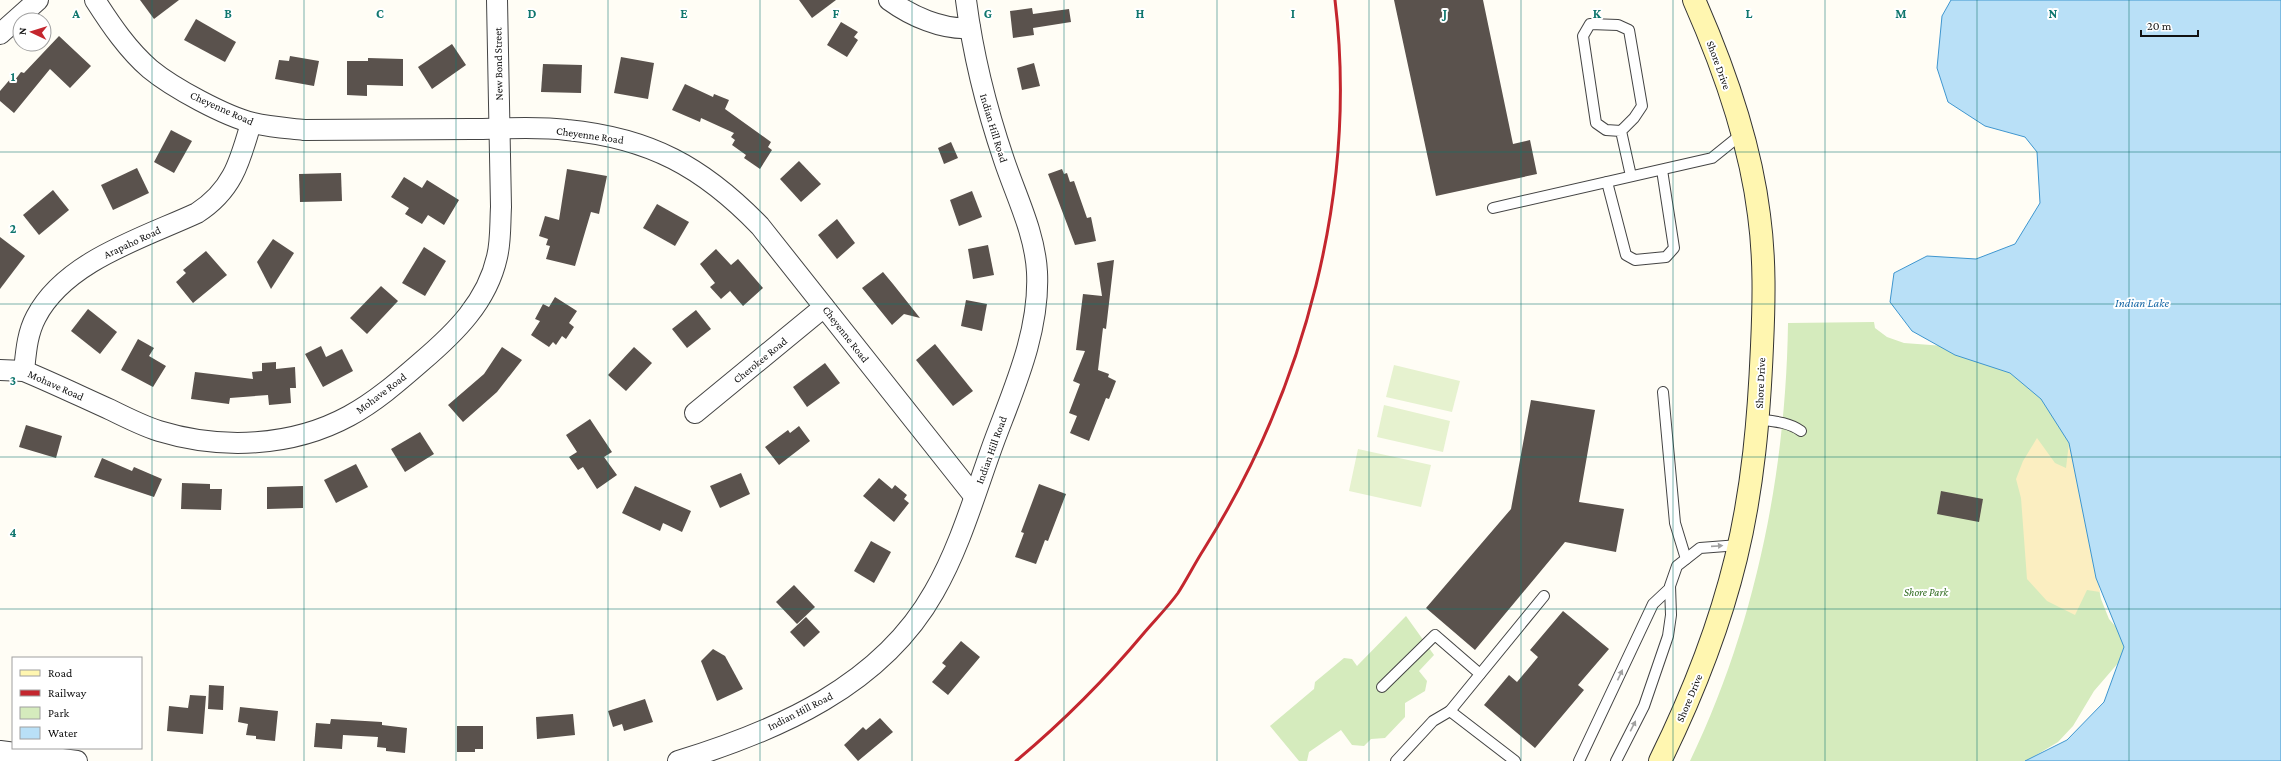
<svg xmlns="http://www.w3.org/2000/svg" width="2281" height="761" font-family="'Crimson Pro',serif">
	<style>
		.green { fill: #d5ebbd }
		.sand { fill: #fbeec1 }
		.pitch { fill: #e6f2cf }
		.water { fill: #b9e0f7; stroke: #3f96cf }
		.building { fill: #5a524d }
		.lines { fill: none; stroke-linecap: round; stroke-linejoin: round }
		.service-casing { stroke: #444; stroke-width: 12 }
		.minor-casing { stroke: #444; stroke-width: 22 }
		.secondary-casing { stroke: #333; stroke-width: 24 }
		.service { stroke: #fff; stroke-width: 10 }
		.minor { stroke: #fff; stroke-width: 20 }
		.secondary { stroke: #fff6b0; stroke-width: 22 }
		.rail { stroke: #c4262e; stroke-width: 3 }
		.oneway { fill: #a0a0a0 }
		.grid { fill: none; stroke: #0f766e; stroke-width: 1; stroke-opacity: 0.55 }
		.labels { text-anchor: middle; stroke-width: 4; stroke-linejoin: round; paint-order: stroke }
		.street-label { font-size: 11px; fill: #111; stroke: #fff }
		.park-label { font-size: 11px; font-style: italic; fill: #2f6b1f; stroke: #fff }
		.water-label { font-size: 12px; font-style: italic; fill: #1768a6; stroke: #fff }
		.grid-label { font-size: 13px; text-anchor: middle; font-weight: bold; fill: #0f766e; stroke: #fff; stroke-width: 4; stroke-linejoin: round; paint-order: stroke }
	</style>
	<rect width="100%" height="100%" fill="#fffdf5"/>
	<!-- green -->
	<g class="green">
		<path d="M1874,322L1875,328L1887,337L1904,343L1944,346L1967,350L2030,382L2070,440L2101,599L2109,619L2129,642L2119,662L2094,691L2073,726L2058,742L2026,761H1690C1755,626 1786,473 1788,323Z"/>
		<path d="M1406,616L1434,655L1419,671L1427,681L1425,691L1405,703V717L1385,738L1371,739L1364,746L1352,745L1341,730L1309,752L1307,761H1299L1270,726L1314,689L1315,682L1344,658L1352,659L1357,666Z"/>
	</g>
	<!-- sand -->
	<path class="sand" d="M2037,438L2055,463L2066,468L2069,443L2100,592L2087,590L2075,615L2047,601L2027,579L2021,498L2016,479L2023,461Z"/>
	<!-- pitch -->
	<g class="pitch">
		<path d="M1394,365L1460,381L1452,412L1386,397Z"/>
		<path d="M1384,405L1450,421L1443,452L1377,437Z"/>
		<path d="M1358,449L1431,465L1421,507L1349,491Z"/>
	</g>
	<!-- water -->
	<path class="water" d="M1951,0H2281V761H2025L2067,740L2104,702L2124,647L2096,578L2069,443L2041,399L2010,373L1955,355L1912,331L1890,302L1894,273L1927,256L1976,259L2015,244L2040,203L2037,152L2025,137L1985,126L1948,102L1937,68L1942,16Z"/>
	<!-- building -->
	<g class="building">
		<path d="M140,0H179L154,19Z"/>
		<path d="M799,0H836L812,18Z"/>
		<path d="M1394,0H1483L1513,144L1530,140L1537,174L1436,196Z"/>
		<path d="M1032,8L1033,14L1069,9L1071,22L1033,28L1034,35L1013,38L1010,11Z"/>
		<path d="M196,19L236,42L225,62L184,40Z"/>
		<path d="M841,22L858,32L854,37L858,40L847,57L827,45Z"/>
		<path d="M59,36L91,66L70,88L50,69L14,113L0,101V91L12,77L15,80L21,72L24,73Z"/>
		<path d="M452,44L466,65L432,89L418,67Z"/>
		<path d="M290,56L319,61L314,86L275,79L279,60L289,61Z"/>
		<path d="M621,57L654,63L648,99L614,93Z"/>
		<path d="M368,58L403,59V86L367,85V96L347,95V61H368Z"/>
		<path d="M1034,63L1040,86L1022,90L1017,68Z"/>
		<path d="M543,64L582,65L581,93L541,92Z"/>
		<path d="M685,84L713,97L714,94L729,100L725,109L771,142L768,147L772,150L760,169L744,158L746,155L732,145L735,140L731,137L734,133L701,118L700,122L672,110Z"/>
		<path d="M171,130L192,141L174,173L154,162Z"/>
		<path d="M951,142L958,158L944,164L938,148Z"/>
		<path d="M799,161L821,184L801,202L780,179Z"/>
		<path d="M137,168L149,193L113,210L101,185Z"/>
		<path d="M567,169L607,176L599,214L591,212L575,266L546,259L550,246L546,245L548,239L539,236L545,216L559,220Z"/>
		<path d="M1062,169L1064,174L1067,173L1070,182L1074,181L1087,218L1091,217L1096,241L1075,245L1048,174Z"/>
		<path d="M341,173L342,201L300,202L299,174Z"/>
		<path d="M404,177L422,188L427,180L459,200L444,225L428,215L422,224L405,214L409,208L391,197Z"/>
		<path d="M53,190L69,210L39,235L23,215Z"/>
		<path d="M972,191L982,217L959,226L950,200Z"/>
		<path d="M657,204L689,222L675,246L643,228Z"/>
		<path d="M837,219L855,243L837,259L818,235Z"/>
		<path d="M0,237L25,256L0,289Z"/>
		<path d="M273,239L294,253L271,289L257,262Z"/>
		<path d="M988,245L994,275L973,279L968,249Z"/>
		<path d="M424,247L446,261L425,296L402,283Z"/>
		<path d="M716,249L731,265L738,259L763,288L743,306L730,291L721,299L710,287L715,283L700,264Z"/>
		<path d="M206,251L227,275L193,303L176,282L186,273L183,270Z"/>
		<path d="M1114,260L1106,329L1103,328L1098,370L1109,374L1108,377L1116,381L1109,399L1106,398L1089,441L1070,433L1077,416L1069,413L1080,384L1073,381L1085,351L1076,350L1083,294L1102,296L1097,263Z"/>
		<path d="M883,272L893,284L920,318L904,314L892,325L862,288Z"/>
		<path d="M381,286L398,301L367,334L350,318Z"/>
		<path d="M555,297L577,311L569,323L574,327L566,339L562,336L556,345L553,342L549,347L531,335L540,321L535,319L543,304L549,307Z"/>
		<path d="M966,300L987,304L982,331L961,326Z"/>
		<path d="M88,309L117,332L100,354L71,331Z"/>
		<path d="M696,310L711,329L687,348L672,329Z"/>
		<path d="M138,339L154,348L149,356L166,366L153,387L121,370Z"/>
		<path d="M935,344L973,391L953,406L916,360Z"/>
		<path d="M321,346L326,357L342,349L353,371L323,387L305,354Z"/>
		<path d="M502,347L522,360L497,392L463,422L448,405L484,374Z"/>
		<path d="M634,347L652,363L626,391L608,375Z"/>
		<path d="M276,362V369L295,367L296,388H290L291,403L269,405L268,395L230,398L229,404L191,399L195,372L253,379L252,372L262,371V363Z"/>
		<path d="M825,363L840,383L807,407L793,387Z"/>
		<path d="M1531,400L1595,410L1579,502L1624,509L1616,552L1565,542L1475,650L1426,608L1511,509Z"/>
		<path d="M590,419L612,452L604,457L617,475L597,489L583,467L578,470L569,457L577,452L566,435Z"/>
		<path d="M26,425L62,436L56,458L19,447Z"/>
		<path d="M799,426L810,441L779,465L765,447L788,430L790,433Z"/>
		<path d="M420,432L434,454L405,472L391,449Z"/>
		<path d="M102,458L132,471L134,467L162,479L154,497L94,477Z"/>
		<path d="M356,464L368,487L336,503L324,480Z"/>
		<path d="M741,473L750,494L720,508L710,486Z"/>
		<path d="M879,478L892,489L895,485L907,495L904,499L909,503L894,522L863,496Z"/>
		<path d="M182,483L210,484V489H222L221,510L181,509Z"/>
		<path d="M1039,484L1066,494L1048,541L1045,540L1036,564L1015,557L1024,533L1021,532Z"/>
		<path d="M303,486V508L267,509V487Z"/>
		<path d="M635,486L691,511L682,532L663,523L660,531L622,513Z"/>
		<path d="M1941,491L1983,499L1979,522L1937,514Z"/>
		<path d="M871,541L891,552L874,583L854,571Z"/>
		<path d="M794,585L815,607L797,624L776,602Z"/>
		<path d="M1563,611L1609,649L1578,685L1584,690L1535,748L1484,705L1509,675L1517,682L1538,657L1530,650Z"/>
		<path d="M806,617L820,632L804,647L790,632Z"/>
		<path d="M961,641L980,657L948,695L932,682L946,666L942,663Z"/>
		<path d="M713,649L725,656L743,689L717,701L701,661Z"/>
		<path d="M209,685L224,686L223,710L208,709Z"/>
		<path d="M190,695L206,696L203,734L167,731L169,706L188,708Z"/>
		<path d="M645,699L653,722L624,731L622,724L613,727L608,711Z"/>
		<path d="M240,707L278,711L275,741L256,739V736L246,735L248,724L238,722Z"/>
		<path d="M573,714L575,735L537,739L536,717Z"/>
		<path d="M880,718L893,732L858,761L844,745L863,727L866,730Z"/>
		<path d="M331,719L382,722V725L407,728L405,753L386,751V748L377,747L378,737L343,735L342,749L314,747L316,723L330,724Z"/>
		<path d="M457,726H483V749H475V752H457Z"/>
	</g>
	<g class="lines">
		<!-- service casing -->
		<g class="service-casing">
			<g id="service">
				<path d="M1621,131L1634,118L1642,106L1629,30L1618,25L1590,24L1583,36L1596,123L1606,130L1621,131L1631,176"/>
				<path d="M1607,182L1626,255L1635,260L1666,257L1674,248L1662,170"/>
				<path d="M1493,208L1712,158L1743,133"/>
				<path d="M1663,392L1675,523L1686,559"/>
				<path d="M1757,419C1772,421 1789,422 1801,431"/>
				<path d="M1382,687L1435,635L1480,674"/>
				<path d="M1396,761L1433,721L1450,711"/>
				<path d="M1515,761L1450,711L1544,596"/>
				<path d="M1579,761L1653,604L1670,588"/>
				<path d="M1616,761L1644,706L1668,636L1671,615L1670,586L1677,566L1700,548L1739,545"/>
			</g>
		</g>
		<!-- minor casing -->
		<g class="minor-casing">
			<g id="minor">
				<path d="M95,0C111,25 128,50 150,69C173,88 225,116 253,123C270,127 287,128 304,130C360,130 415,129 471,129C502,129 536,126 567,130C650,138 703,167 760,226L974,496"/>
				<path d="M889,0C911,16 942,30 970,28"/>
				<path d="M0,34L38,0"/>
				<path d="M0,370L24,371C53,383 82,397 111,410C127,418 143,426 159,431C221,450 292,447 349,416C375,402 398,382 421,362C455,333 487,302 497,257C501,241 500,224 501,207L497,0"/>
				<path d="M24,371C26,352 27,334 36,317C65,261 143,238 197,213C233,190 240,161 251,123"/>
				<path d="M695,413L824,307"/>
				<path d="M0,751L77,761"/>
				<path d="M678,761C777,731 881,686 934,592C961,545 976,490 995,439C1015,386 1040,330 1037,272C1035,233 1016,196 1004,160C986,107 973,55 966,0"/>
			</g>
		</g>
		<!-- secondary casing -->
		<g class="secondary-casing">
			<path id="secondary" d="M1660,761C1692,696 1719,628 1736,558C1753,488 1759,417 1762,346C1764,302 1765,259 1759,215C1750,142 1724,68 1694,0"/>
		</g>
		<!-- service -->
		<use href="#service" class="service"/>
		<!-- minor -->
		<use href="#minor" class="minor"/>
		<!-- secondary -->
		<use href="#secondary" class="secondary"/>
		<!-- rail -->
		<path class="rail" d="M1016,761C1065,720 1103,682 1144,633C1155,620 1168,607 1178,593C1187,579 1195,563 1204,549C1305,388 1358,190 1335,0"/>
	</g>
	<!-- one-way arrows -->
	<defs><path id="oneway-solid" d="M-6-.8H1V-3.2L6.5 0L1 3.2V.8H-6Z"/></defs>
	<g class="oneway">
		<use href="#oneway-solid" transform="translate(1717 546) rotate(-4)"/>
		<use href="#oneway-solid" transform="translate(1620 675) rotate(-65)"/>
		<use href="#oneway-solid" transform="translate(1633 726) rotate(-63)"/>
	</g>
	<!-- grid -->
	<path class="grid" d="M152,0V761M304,0V761M456,0V761M608,0V761M760,0V761M912,0V761M1064,0V761M1217,0V761M1369,0V761M1521,0V761M1673,0V761M1825,0V761M1977,0V761M2129,0V761M0,152H2281M0,304H2281M0,457H2281M0,609H2281"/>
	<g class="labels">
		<!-- street labels -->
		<g class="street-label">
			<text transform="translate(498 64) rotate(-91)" y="4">New Bond Street</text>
			<text transform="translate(1719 65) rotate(70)" y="4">Shore Drive</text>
			<text transform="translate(222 108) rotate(24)" y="4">Cheyenne Road</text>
			<text transform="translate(994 128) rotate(73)" y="4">Indian Hill Road</text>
			<text transform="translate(590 135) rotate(8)" y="4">Cheyenne Road</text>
			<text transform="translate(132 242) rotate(-25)" y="4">Arapaho Road</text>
			<text transform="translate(846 334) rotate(52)" y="4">Cheyenne Road</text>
			<text transform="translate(760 360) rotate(-39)" y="4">Cherokee Road</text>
			<text transform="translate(1760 383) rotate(-87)" y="4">Shore Drive</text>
			<text transform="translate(56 385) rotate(24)" y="4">Mohave Road</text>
			<text transform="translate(381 393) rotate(-37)" y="4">Mohave Road</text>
			<text transform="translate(991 450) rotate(-70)" y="4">Indian Hill Road</text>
			<text transform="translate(1689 698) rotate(-67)" y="4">Shore Drive</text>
			<text transform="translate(800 711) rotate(-27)" y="4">Indian Hill Road</text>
		</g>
		<!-- park labels -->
		<g class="park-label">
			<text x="1926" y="596">Shore Park</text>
		</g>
		<!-- water labels -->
		<g class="water-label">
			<text x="2142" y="307">Indian Lake</text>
		</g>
	</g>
	<g class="grid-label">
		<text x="76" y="18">A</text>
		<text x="228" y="18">B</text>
		<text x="380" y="18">C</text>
		<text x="532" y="18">D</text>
		<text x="684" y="18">E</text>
		<text x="836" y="18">F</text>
		<text x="988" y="18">G</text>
		<text x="1140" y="18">H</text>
		<text x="1293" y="18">I</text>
		<text x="1445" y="18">J</text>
		<text x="1597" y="18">K</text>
		<text x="1749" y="18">L</text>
		<text x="1901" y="18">M</text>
		<text x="2053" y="18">N</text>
		<text x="13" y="81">1</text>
		<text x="13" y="233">2</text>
		<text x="13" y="385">3</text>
		<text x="13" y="537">4</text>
	</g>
	<!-- legend -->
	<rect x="12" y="657" width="130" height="92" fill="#ffffff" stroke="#a0a0a0"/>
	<rect x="20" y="670" width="20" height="6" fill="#fff6b0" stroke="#a0a0a0"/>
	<text x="48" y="677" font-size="12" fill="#111111">Road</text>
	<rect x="20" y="690" width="20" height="6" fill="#c4262e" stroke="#a0a0a0"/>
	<text x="48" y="697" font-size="12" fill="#111111">Railway</text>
	<rect x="20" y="707" width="20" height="12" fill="#d5ebbd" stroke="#a0a0a0"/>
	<text x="48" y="717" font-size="12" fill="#111111">Park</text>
	<rect x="20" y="727" width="20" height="12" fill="#b9e0f7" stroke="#a0a0a0"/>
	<text x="48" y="737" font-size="12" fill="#111111">Water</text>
	<!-- north arrow -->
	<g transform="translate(32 32) rotate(274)"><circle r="19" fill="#ffffff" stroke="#a0a0a0"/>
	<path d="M0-3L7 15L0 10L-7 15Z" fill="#c4262e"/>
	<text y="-6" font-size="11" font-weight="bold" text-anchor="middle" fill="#111111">N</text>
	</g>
	<!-- scale -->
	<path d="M2141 30v6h57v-6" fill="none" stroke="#111111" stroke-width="2"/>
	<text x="2147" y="30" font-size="12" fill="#111111" stroke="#ffffff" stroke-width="3" paint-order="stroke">20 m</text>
</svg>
